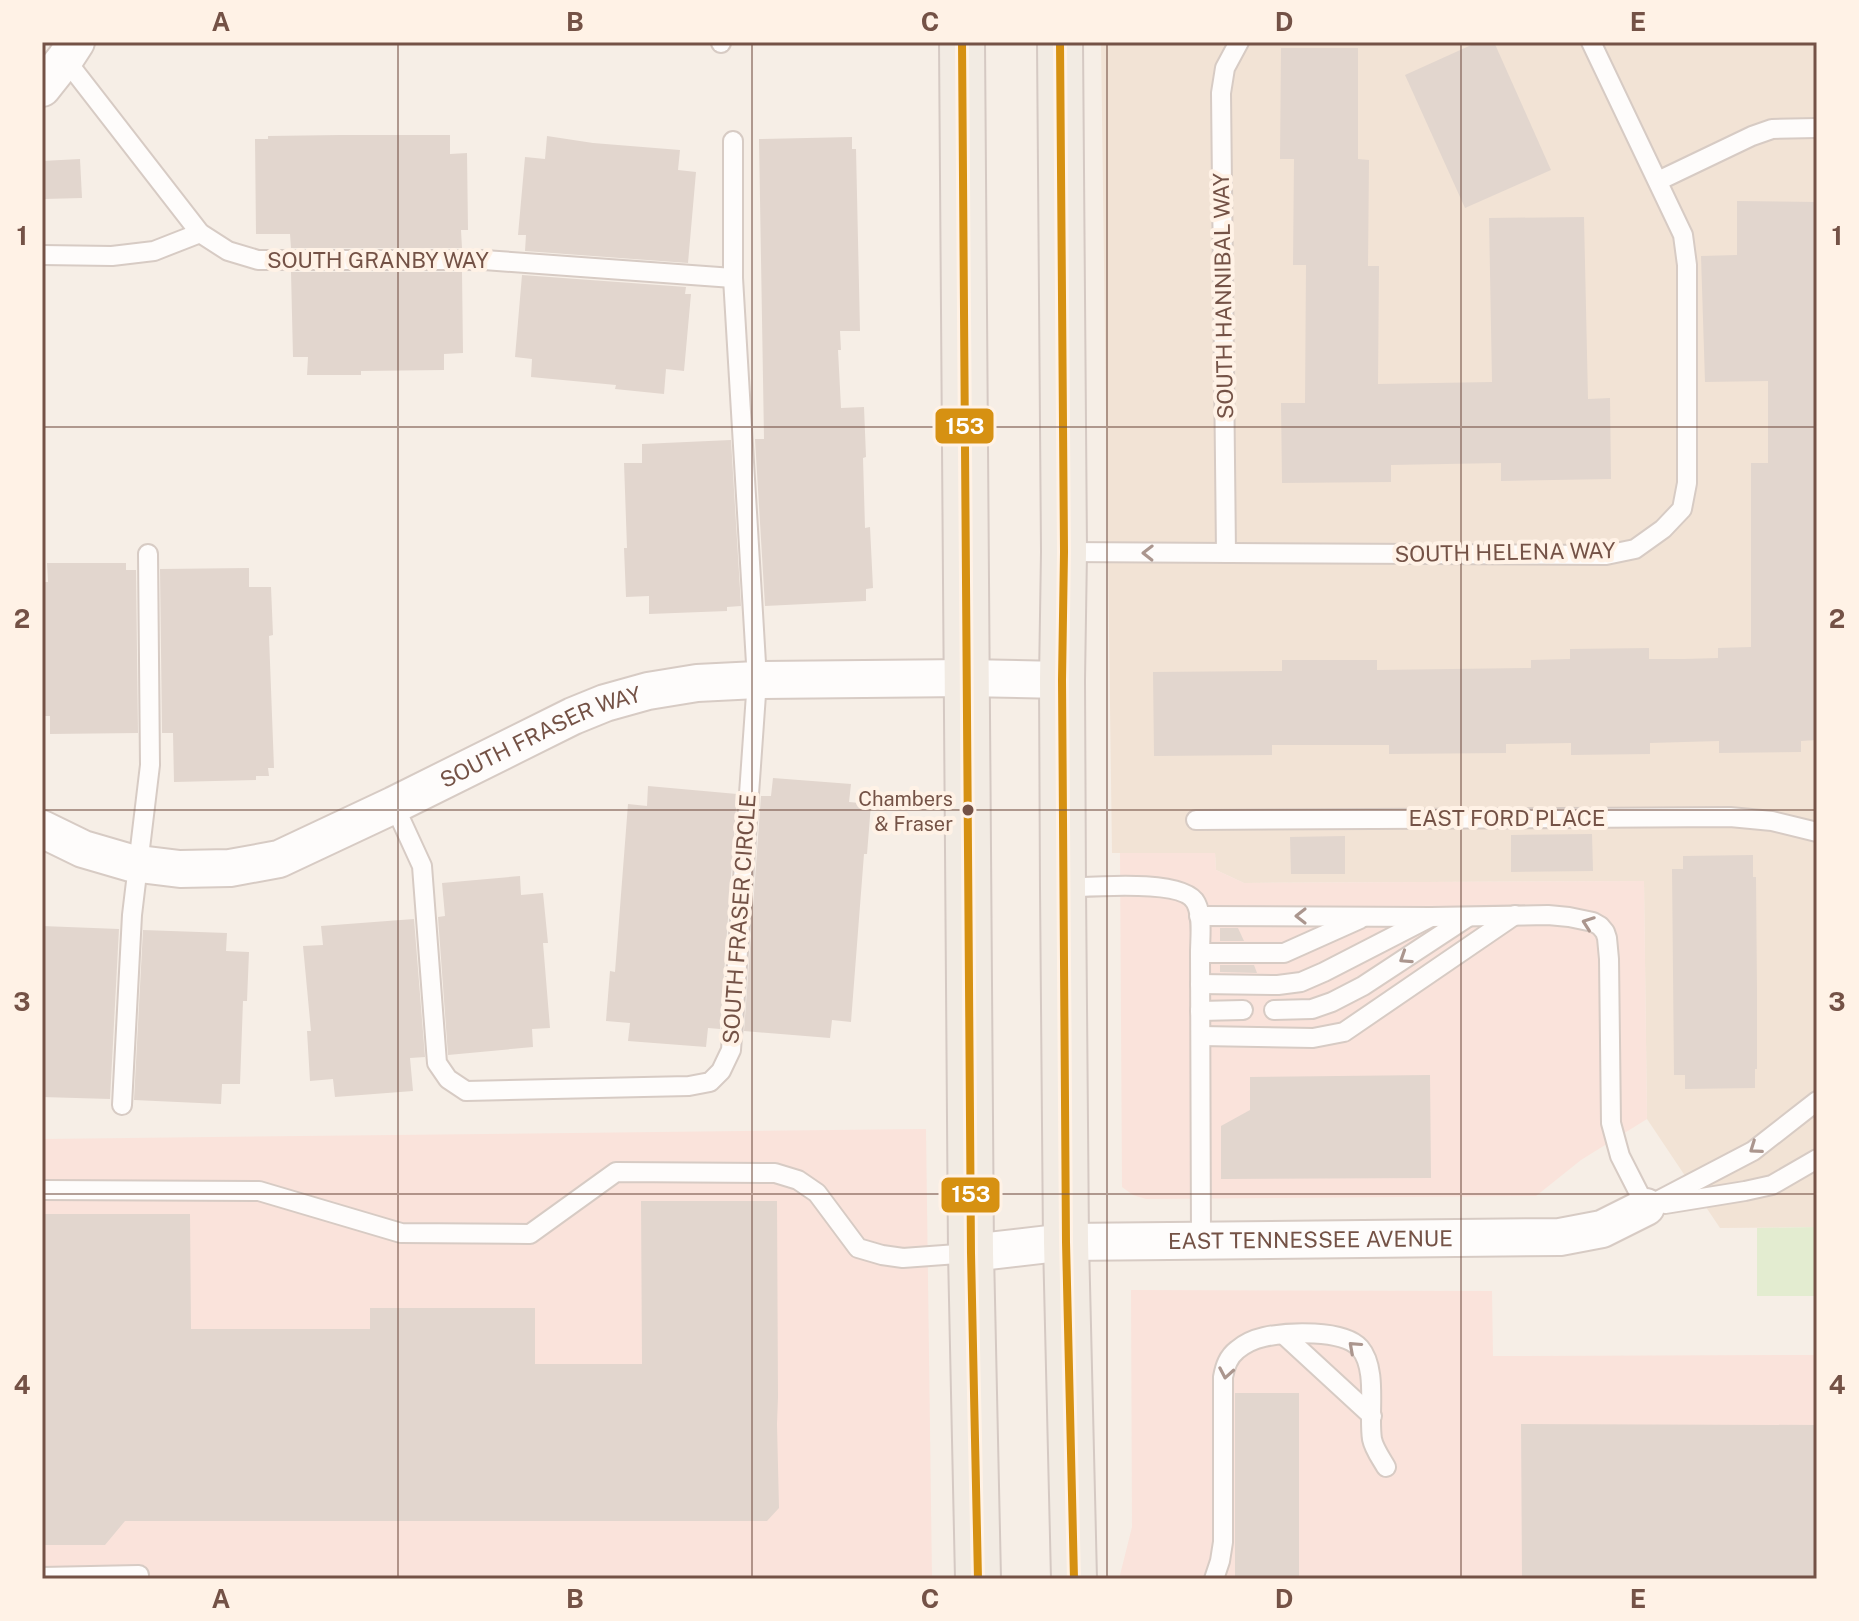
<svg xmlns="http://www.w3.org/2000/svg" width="1859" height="1621" font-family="'Public Sans',sans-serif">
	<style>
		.residential { fill: #f2e3d5 }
		.commercial { fill: #fae3db }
		.green { fill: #e3ecd0 }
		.building { fill: #e2d6ce }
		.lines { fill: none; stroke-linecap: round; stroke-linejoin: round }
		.service-casing { stroke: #d7cbc4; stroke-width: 22 }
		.minor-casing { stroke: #d7cbc4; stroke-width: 40 }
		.primary-casing { stroke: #d5c9c3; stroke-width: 48 }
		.service { stroke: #fefcfb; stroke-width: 18 }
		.minor { stroke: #fefcfb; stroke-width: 36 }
		.primary { stroke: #f2ebe3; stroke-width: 44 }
		.bus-1-casing { stroke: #fff2e6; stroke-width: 14 }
		.bus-1 { stroke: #d69112; stroke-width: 8 }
		.oneway { stroke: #ab968e }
		.grid { fill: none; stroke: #745246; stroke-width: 2; stroke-opacity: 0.55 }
		.bus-dot { fill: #745246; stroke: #fff2e6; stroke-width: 3 }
		.labels { text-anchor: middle; stroke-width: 8; stroke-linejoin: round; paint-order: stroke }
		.bus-label { font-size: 20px; fill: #745246; stroke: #fff2e6; text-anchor: end }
		.street-label { font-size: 22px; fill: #745246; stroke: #fff2e6 }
		.line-badge { stroke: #fff2e6; stroke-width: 3 }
		.badge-label { font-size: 22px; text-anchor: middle; font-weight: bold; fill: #fff }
		.neatline { fill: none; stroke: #745246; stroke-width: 3 }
		.grid-label { font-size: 26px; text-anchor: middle; font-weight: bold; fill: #745246 }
	</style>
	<rect width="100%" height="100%" fill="#f6eee6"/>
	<!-- residential -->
	<path class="residential" d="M1101,42H1817V1227L1720,1228L1647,1119L1644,881L1244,883L1216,870L1215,853H1112Z"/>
	<!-- commercial -->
	<g class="commercial">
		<path d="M1120,853H1215L1216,870L1244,883L1644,881L1647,1119L1581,1160L1536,1196L1146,1199L1133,1195L1122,1187Z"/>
		<path d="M926,1129L932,1579H42V1139Z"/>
		<path d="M1131,1290L1492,1291L1493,1356L1817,1355V1579H1119L1132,1527Z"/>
	</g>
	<!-- green -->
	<path class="green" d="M1817,1227V1296H1757V1228Z"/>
	<!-- building -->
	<g class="building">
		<path d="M1478,42H1494L1551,170L1465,208L1405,75Z"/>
		<path d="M1281,48H1358V159L1369,160L1368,266H1379L1378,384L1492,382L1489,218L1584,217L1588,399L1610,398L1611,479L1501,481V463L1391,465V482L1282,483L1281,403H1305L1306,265H1293L1294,159H1280Z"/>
		<path d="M340,135H450V154L467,153L468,230H461L462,248H291L290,234H256L255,139H268V136Z"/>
		<path d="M547,136L593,143L680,150L678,170L696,172L688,263L525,251L526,235H518L525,157L545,159Z"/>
		<path d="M852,137V149H856L860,331H840L841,350H838L841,408L864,407L866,457L863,458L865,528L870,527L873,588L866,589V601L765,606L755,439H764L759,139Z"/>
		<path d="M80,159L82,198L44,199L42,161Z"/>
		<path d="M1737,201L1817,202V740L1801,741V752L1719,753V741L1650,743V754L1571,755V743L1506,744V753L1389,754V745H1272V755L1154,756L1153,672L1282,671V660H1377V670L1531,668V660L1570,659V649L1649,648V659H1684L1718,658V648L1751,647V463H1768V381L1705,382L1701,256L1737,255Z"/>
		<path d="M291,272H462L463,353L444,354V370L361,371V375H307L308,357H293Z"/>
		<path d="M522,275L686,287L685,294H691L684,371L666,369L664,394L615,389L616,385L531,377L532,359L515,357Z"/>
		<path d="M731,440L741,606L727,607V611L649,614V596L626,597L624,548H627L624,463H642V444Z"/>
		<path d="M47,563H126V570H136L138,733L50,734V716H42V582H48Z"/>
		<path d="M249,568V587H271L273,635L269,636L274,768H268L269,776H256V780L174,782L173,733H162L160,569Z"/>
		<path d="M773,778L851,784L849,802L871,804L867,854H864L851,1022L832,1020L830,1038L744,1031L761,796H771Z"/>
		<path d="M648,786L737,794L720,1029L708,1028L706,1047L628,1041L630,1023L606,1021L610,971L615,972L628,804L647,806Z"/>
		<path d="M1592,834L1593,871L1511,872V835Z"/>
		<path d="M1345,836V874H1291L1290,837Z"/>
		<path d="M1753,855V877H1756L1757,991V1069H1755V1088L1685,1089V1075H1674L1672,869H1683V856Z"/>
		<path d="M520,876L521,895L543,893L548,943H543L550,1028L532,1029L533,1047L448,1055L438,917L445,916L442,883Z"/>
		<path d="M414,919L425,1057L410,1058L413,1091L335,1097L333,1079L310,1081L307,1031H311L303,946L323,945L321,926Z"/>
		<path d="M42,926L119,929L110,1099L42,1097Z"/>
		<path d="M1220,928H1238L1244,941H1220Z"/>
		<path d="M143,930L227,933L226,951L249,952L247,1001H243L240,1084H222L221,1104L134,1100Z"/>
		<path d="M1220,965H1254L1257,973L1220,972Z"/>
		<path d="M1430,1075L1431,1178L1221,1179V1126L1250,1110V1077Z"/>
		<path d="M641,1201H777L778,1397L777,1424L779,1508L767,1521H125L105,1545H42V1214H190L191,1329H370V1308H535V1364H642Z"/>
		<rect x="1235" y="1393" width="64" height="186"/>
		<path d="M1521,1424L1817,1425V1579H1522Z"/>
	</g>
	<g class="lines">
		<!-- service casing -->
		<g class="service-casing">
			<g id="service">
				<path d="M721,42V43"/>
				<path d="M65,59L200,233L228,251L258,260H484L733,278"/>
				<path d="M1658,181L1752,136L1772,129L1817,128"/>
				<path d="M42,255L112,256L154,251L200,233"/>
				<path d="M1065,552L1606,555L1635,549L1663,529L1682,509L1687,483V265L1683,235L1591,42"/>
				<path d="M1226,553L1221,93L1225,68L1239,42"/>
				<path d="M394,805L422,866L437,1063L448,1079L466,1091L689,1086L710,1082L721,1071L731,1050L757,680L733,278V141"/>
				<path d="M1196,820L1730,817L1772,821L1817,832"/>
				<path d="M1063,888C1090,887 1184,878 1196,903C1203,917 1200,938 1200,953L1201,1241"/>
				<path d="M1199,916L1431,917L1548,915L1569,917L1593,922L1600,926L1605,932L1607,938L1609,959L1611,1123L1620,1156L1646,1207"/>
				<path d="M1200,953H1284L1360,919"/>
				<path d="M1200,984L1278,985L1301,982L1324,972L1429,918"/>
				<path d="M1274,1010L1312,1009L1332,1002L1363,986L1468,917"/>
				<path d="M1200,1011L1243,1010"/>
				<path d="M1201,1036L1313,1038L1344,1032L1515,915"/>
				<path d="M122,1105L132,915L150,765L148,554"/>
				<path d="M42,1190L259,1191L401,1233L530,1234L616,1172L775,1173L798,1180L817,1193L858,1248L882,1255L903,1258L971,1253"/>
				<path d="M1665,1204L1745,1191L1772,1185L1817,1159"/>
				<path d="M1646,1207L1753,1151L1817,1101"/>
				<path d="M1284,1335L1372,1416"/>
				<path d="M42,1577L139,1575V1579"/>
				<path d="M1214,1579L1220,1561L1223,1542V1377C1225,1366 1228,1357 1237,1350C1244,1344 1255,1339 1264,1337C1287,1332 1343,1329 1360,1348C1378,1369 1368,1413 1372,1439C1374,1449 1381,1458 1386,1467"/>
			</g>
		</g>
		<!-- minor casing -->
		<g class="minor-casing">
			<g id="minor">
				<path d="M42,88L65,59L76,42"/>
				<path id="s1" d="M42,829L83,849L131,863L180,869L230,868L279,859L394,805L573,716L605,703L648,691L697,683L757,680L966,678L1062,680"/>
				<path id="s2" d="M971,1253L1066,1242L1560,1237L1602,1229L1646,1207"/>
			</g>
		</g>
		<!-- primary casing -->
		<g class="primary-casing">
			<g id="primary">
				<path d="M962,42L971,1253L978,1579"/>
				<path d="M1060,42L1064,552L1062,680L1063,888L1066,1242L1074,1579"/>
			</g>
		</g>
		<!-- service -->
		<use href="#service" class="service"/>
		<!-- minor -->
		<use href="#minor" class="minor"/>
		<!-- primary -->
		<use href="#primary" class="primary"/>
		<!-- bus-1 casing -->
		<g class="bus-1-casing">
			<g id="bus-1">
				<path d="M962,42L971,1253L978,1579"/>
				<path d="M1060,42L1064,552L1062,680L1066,1242L1074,1579"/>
			</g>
		</g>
		<!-- bus-1 -->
		<use href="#bus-1" class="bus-1"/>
	</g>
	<!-- one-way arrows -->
	<defs><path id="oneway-chevron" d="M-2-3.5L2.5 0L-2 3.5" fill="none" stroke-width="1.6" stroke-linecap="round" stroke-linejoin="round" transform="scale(2)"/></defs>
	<g class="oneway">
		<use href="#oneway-chevron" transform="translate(1148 553) rotate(-179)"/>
		<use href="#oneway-chevron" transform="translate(1301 916) rotate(180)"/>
		<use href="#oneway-chevron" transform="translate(1588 923) rotate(-160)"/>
		<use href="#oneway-chevron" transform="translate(1405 958) rotate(147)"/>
		<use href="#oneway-chevron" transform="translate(1755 1148) rotate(145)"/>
		<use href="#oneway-chevron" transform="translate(1354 1347) rotate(-138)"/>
		<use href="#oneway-chevron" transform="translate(1226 1373) rotate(100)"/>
	</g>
	<!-- grid -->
	<path class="grid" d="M398,42V1579M752,42V1579M1107,42V1579M1461,42V1579M42,427H1817M42,810H1817M42,1194H1817"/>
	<!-- markers -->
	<circle class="bus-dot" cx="968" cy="810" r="7"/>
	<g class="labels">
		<!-- bus labels -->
		<g class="bus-label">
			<text x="953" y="806">Chambers<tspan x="953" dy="25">&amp; Fraser</tspan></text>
		</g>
		<!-- street labels -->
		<g class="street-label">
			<text x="378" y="268">SOUTH GRANBY WAY</text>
			<text transform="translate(1223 296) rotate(-91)" y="8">SOUTH HANNIBAL WAY</text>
			<text transform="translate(1505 552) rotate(-1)" y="8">SOUTH HELENA WAY</text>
			<text dy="8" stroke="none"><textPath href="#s1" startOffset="534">SOUTH FRASER WAY</textPath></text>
			<text x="1507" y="826">EAST FORD PLACE</text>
			<text transform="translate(739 919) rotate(-86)" y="8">SOUTH FRASER CIRCLE</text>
			<text dy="8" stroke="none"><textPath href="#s2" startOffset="340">EAST TENNESSEE AVENUE</textPath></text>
		</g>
	</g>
	<g class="line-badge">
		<rect x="934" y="407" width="61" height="38" rx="8" fill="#d69112"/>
		<rect x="940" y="1176" width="61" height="38" rx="8" fill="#d69112"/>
	</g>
	<g class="badge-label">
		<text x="965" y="434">153</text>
		<text x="971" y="1202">153</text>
	</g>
	<!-- border -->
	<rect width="1859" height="1621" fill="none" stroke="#fff2e6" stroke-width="88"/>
	<rect x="44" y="44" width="1771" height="1533" class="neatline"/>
	<g class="grid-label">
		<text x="221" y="31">A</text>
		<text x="575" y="31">B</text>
		<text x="930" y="31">C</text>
		<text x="1284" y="31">D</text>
		<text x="1638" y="31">E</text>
		<text x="22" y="245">1</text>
		<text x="1837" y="245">1</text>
		<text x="22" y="628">2</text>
		<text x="1837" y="628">2</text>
		<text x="22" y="1011">3</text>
		<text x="1837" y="1011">3</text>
		<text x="22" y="1394">4</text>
		<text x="1837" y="1394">4</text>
		<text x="221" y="1608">A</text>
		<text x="575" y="1608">B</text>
		<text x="930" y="1608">C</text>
		<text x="1284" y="1608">D</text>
		<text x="1638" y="1608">E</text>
	</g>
</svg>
